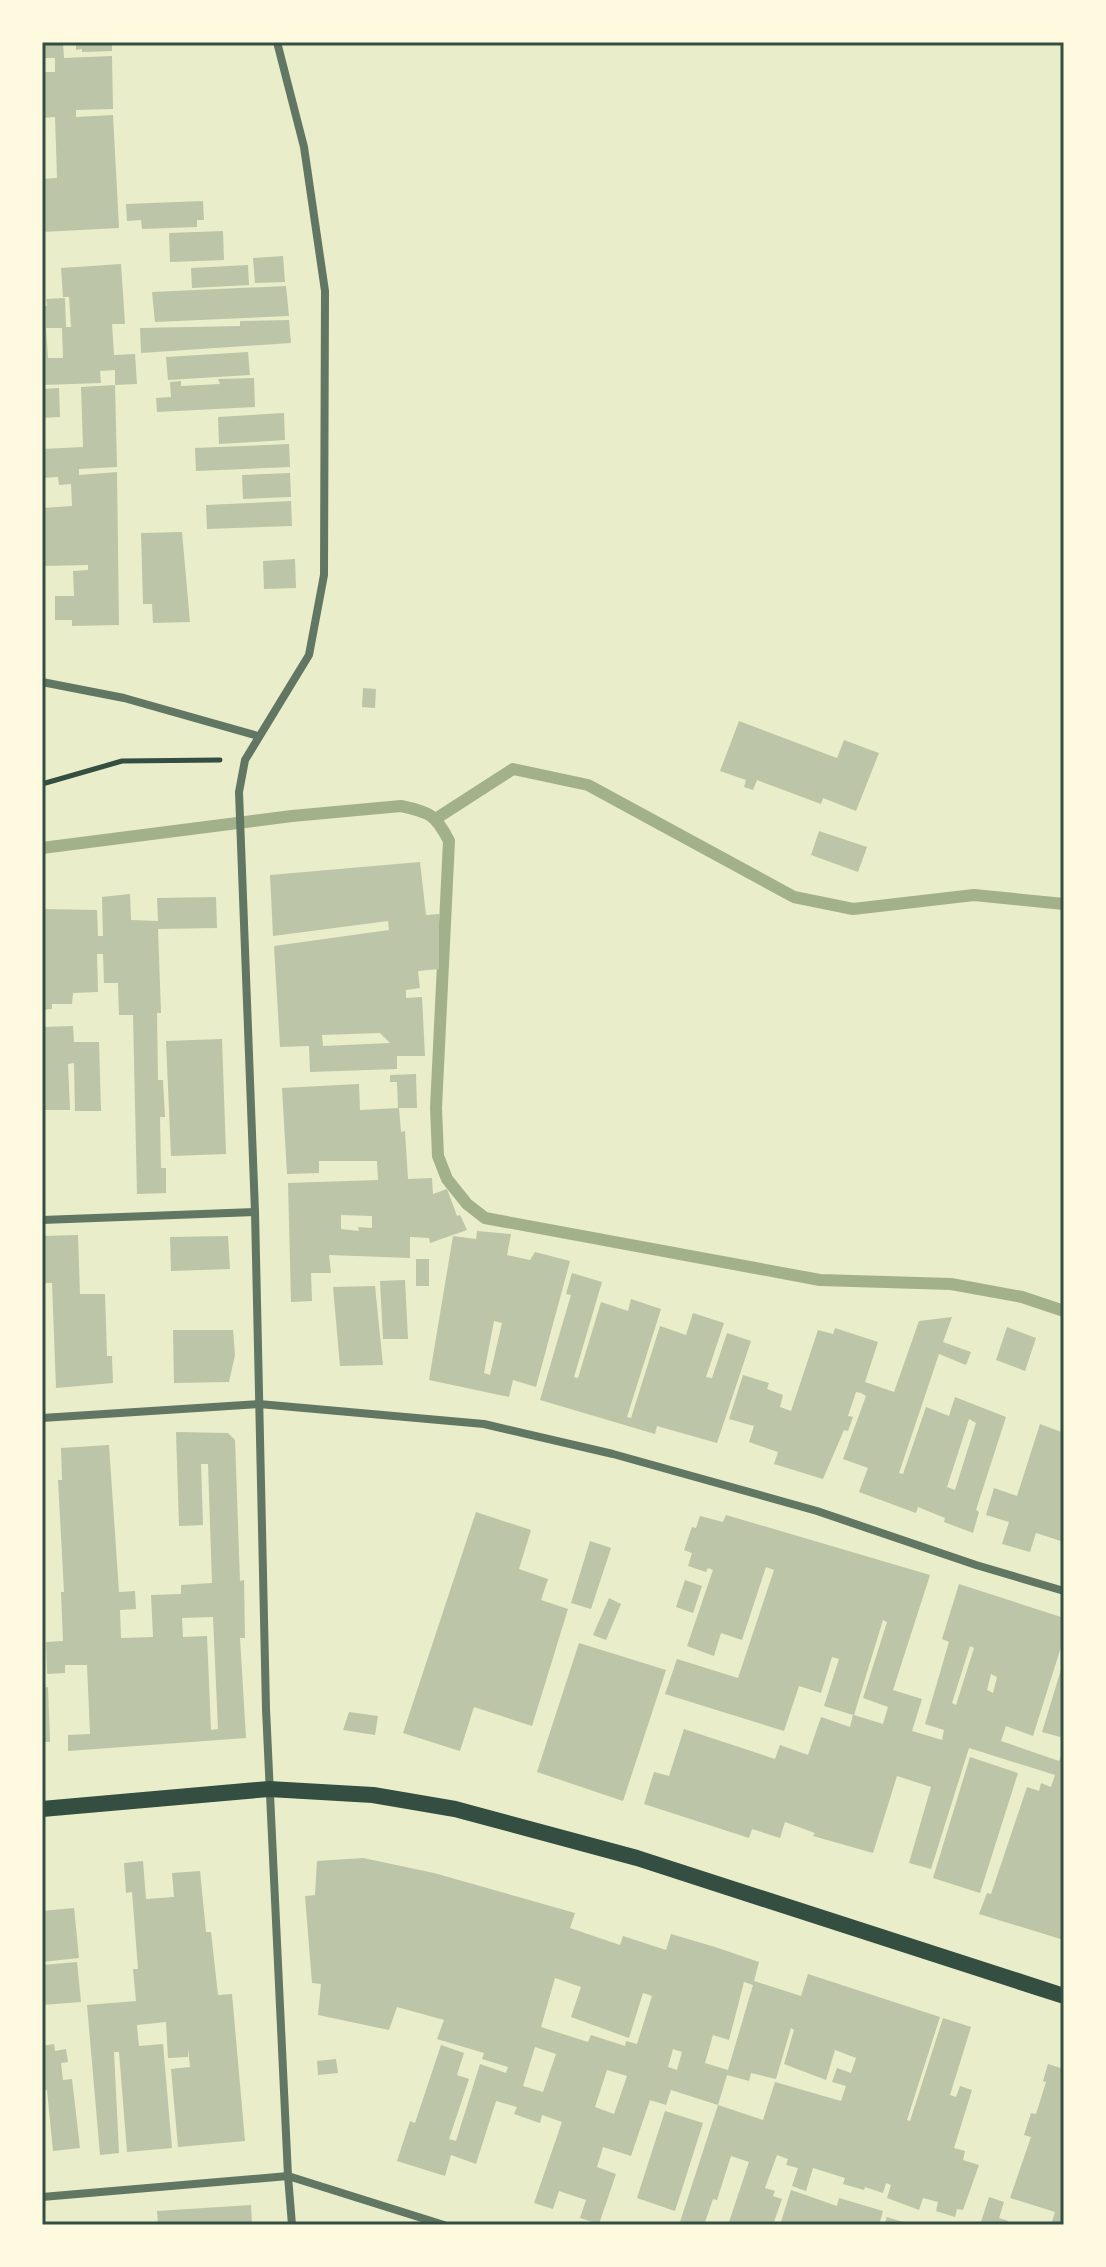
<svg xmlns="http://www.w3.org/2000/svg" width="1106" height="2267" font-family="'Roboto Condensed',sans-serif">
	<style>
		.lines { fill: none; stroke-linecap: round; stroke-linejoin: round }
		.stream { stroke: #a3b18a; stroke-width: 12 }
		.building { fill: #bcc5a7; fill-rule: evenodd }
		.path { stroke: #344e41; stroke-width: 5 }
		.minor { stroke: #617663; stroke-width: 8 }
		.secondary { stroke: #344e41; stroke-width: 16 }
		.neatline { fill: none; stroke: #344e41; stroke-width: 3 }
	</style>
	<rect width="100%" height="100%" fill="#e9edc9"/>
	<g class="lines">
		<!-- stream -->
		<g class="stream">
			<path d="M437,818L513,769L588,785L794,897L853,909L974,895L1064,904"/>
			<path d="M42,848L292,816L401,806C430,812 436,815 449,841L436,1108L438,1156L447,1179L467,1204L485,1218L820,1280L951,1284L1022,1297L1064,1311"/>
		</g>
	</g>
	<!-- building -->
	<g class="building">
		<path d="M42,42H63L64,58L112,56L113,109L76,110V117L113,115L119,228L42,232V179L57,178L55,117L42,118L43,72H55V58H42Z"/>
		<path d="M76,42H112V51L82,52V49L76,50Z"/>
		<path d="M203,201L204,220H197V227L142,229L141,220L127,221L126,204Z"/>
		<path d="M223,231L224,260L170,262L169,233Z"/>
		<path d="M283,256L285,282L255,283L253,258Z"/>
		<path d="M121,264L125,324H112L114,355L135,354L137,384L115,385V370L100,371L101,383L42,385V306H47L46,299L65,298L66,327H71L69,297H63L61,268ZM46,328H62L63,358H48Z"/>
		<path d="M248,265L249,285L192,288L191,268Z"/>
		<path d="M286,286L289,316L155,322L152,292Z"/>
		<path d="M289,320L291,343L141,353L140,328L240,326V321Z"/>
		<path d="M248,352L250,375L168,380L166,357Z"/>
		<path d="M254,378L255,407L157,412L156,398L171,397L170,382L181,381V386L220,384L218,379Z"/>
		<path d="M115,385L117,467L79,469V475L117,472L119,625L72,626V620H55V596H74L73,571L88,570V565L43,566V508L72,506L71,484L59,485L58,477L42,478V449L83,447L81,387Z"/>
		<path d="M59,388L60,417L42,418V389Z"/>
		<path d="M284,413L285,440L219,444L218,417Z"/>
		<path d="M289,444L290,467L196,471L195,448Z"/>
		<path d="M290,473L291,497L243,499L242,475Z"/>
		<path d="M291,501L292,526L207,529L206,505Z"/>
		<path d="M182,532L190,622L153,623L152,604H143L141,533Z"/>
		<path d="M295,559L296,588L264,589L263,561Z"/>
		<path d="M363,688L376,689L375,708L362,707Z"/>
		<path d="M739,721L837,758L844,740L879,753L856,811L823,798L821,804L757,780L753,790L744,787L746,780L720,771Z"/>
		<path d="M819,831L867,847L858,872L811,855Z"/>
		<path d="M420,862L426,915L439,914V969L418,971L420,988L406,990V998L422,997L425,1056H397V1069L310,1072L309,1046L280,1047L274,946L389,930L388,921L273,936L270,875ZM380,1033L390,1043L323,1046L322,1035Z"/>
		<path d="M130,894L131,920L158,921L157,898L216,897L217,928L158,929L161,1013H157L158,1080H163L165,1117H160L161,1168H166V1193L137,1194L133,1015H119L118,983H104L103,954H97L98,992L73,993L72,1004H52V1009L42,1010V909L97,910L98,936H103L102,897Z"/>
		<path d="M73,1026L74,1042H99L101,1111H75L74,1063L68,1064L70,1110H45V1130H42V1027Z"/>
		<path d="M222,1039L226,1154L171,1156L166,1041Z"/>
		<path d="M416,1074L417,1108H399L401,1132L405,1131L408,1179L432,1178L433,1194L447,1189L457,1216L460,1215L467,1230L430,1243L429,1238L410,1237V1258L329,1255L331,1273H311L312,1301L291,1302L288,1183L378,1180L377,1161H319V1173L287,1174L282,1088L359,1084L360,1110L398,1108L397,1082H390V1075ZM341,1215L372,1216V1228L358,1227L359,1231L341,1229Z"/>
		<path d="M477,1231L511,1234L507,1255L530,1260L535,1252L570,1261L536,1387L513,1380L509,1397L429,1380L453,1236L476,1239ZM494,1321L502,1323L490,1375L484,1373Z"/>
		<path d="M78,1235L80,1294H105L107,1356H112L113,1383L56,1388L52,1283H42V1236Z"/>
		<path d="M228,1236L230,1269L171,1271L170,1237Z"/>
		<rect x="416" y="1259" width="13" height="27"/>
		<path d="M572,1273L602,1282L574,1377L578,1378L601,1302L628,1311L631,1299L661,1309L627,1417L631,1418L660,1326L686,1335L693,1313L724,1323L706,1377L712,1378L727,1333L751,1341L717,1443L657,1426L655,1434L540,1400L571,1295L566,1294Z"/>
		<path d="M405,1280L408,1339H383L380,1281Z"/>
		<path d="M375,1286L383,1365L340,1366L333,1287Z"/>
		<path d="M952,1317L943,1342L971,1352L966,1365L939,1354L899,1473L903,1474L926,1407L949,1416L955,1397L1006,1417L976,1510L979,1512L973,1533L944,1522L945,1518L918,1507L916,1513L859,1492L868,1468L843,1459L866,1396L861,1393L856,1392L848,1416L853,1417L848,1431L844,1430L823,1479L774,1464L778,1452L749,1442L754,1426L729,1419L743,1375L769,1383L767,1389L783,1395L780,1407L791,1411L818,1330L833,1334L835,1328L878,1342L865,1382L894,1392L919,1321ZM969,1419L976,1423L955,1490L947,1487Z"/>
		<path d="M1007,1327L1036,1338L1025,1371L996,1360Z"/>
		<path d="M173,1330H233L235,1355L229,1382L174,1383Z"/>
		<path d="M1040,1424L1064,1433L1061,1455L1064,1456V1542L1036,1533L1030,1552L1002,1544L1009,1522L986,1515L994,1488L1017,1496Z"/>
		<path d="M176,1432L228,1433L235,1440L240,1581L244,1580L245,1638H240L246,1738L68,1751V1735L90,1734L87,1665H65V1673L47,1674L46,1642L63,1641L61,1592H64L58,1480H62L61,1448L109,1445L119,1592L135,1591L136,1609L120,1610L121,1638L153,1637L151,1595L181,1594V1585L212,1583L208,1464H201L203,1525L179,1526ZM213,1617L218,1729L211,1730L207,1636L183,1637L182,1618Z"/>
		<path d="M476,1512L531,1530L519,1569L548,1579L541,1600L568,1609L532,1726L474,1707L460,1751L403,1733Z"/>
		<path d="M726,1515L930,1575L893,1690L922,1699L912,1731L942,1740L944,1730L925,1724L949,1642L942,1639L959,1584L1064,1618V1648L1061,1647L1033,1736L1006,1726L1001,1741L1059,1761L1064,1748V1940L979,1914L987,1893L991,1894L1027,1787L1039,1791L1041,1783L1051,1787L1055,1775L969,1748L931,1869L909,1863L931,1787L897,1776L873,1853L813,1836L815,1833L785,1822L780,1838L752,1829L749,1838L644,1804L654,1772L669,1776L684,1729L775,1759L780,1745L808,1755L821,1717L850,1727L853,1715L824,1706L839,1659L832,1657L821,1693L799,1686L784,1731L665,1694L677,1659L738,1678L774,1570L766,1567L742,1640L721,1633L714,1656L687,1646L713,1570L708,1568L706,1572L688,1566L692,1553L684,1550L692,1527L696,1528L700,1516L723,1522ZM883,1620L887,1622L863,1698L888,1707L883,1724L854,1715ZM970,1646L974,1648L956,1705L952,1703ZM991,1674L997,1677L993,1693L987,1690Z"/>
		<path d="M590,1541L611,1548L591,1609L571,1603Z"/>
		<path d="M685,1580L702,1586L693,1613L676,1607Z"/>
		<path d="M609,1598L621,1604L606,1640L593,1635Z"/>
		<path d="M579,1643L666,1670L623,1801L537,1772Z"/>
		<path d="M1063,1663H1064V1738L1042,1732Z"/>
		<path d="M48,1687L50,1742H42V1688Z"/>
		<path d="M349,1712L378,1716L375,1735L343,1730Z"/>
		<path d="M970,1757L1018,1773L980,1893L933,1878Z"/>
		<path d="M363,1858L434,1873L575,1913L570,1928L620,1945L623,1936L666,1950L671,1934L715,1947L759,1962L754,1981L801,1996L808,1974L940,2017L907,2120L910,2121L943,2018L971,2027L950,2095L956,2097L960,2086L972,2090L954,2148L965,2151L963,2160L979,2165L963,2210L957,2209L955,2217L936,2211L938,2202L923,2198L919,2210L887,2198L891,2185L886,2183L883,2193L865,2187L864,2190L843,2184L845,2178L813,2168L806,2191L792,2186L798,2168L786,2165L788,2159L777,2155L765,2188L775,2191L773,2196L782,2199L773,2225H728L749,2162L731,2156L717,2200L713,2199L704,2225H679L718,2105L763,2120L775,2082L841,2101L846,2086L832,2082L837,2068L851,2073L856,2058L835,2050L826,2080L784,2064L794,2030L791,2028L776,2079L751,2073L749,2081L727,2075L718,2105L671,2090L666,2105L650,2100L631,2156L603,2147L597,2167L616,2174L599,2224L580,2218L586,2200L559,2191L553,2209L534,2203L562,2122L542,2115L540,2123L514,2114L517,2107L496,2101L476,2164L451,2155L445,2176L397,2161L410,2121L415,2123L441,2045L464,2053L457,2075L469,2079L449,2139L456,2141L480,2064L506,2073L508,2067L482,2059L484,2053L437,2039L444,2020L397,2007L389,2030L318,2015L321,1984L312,1983L305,1896L315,1895L317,1861ZM555,1978L581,1987L571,2017L629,2038L643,1993L652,1996L637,2044L626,2041L625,2046L591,2035L588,2042L541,2027ZM744,1982L753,1985L728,2070L705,2063L713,2035L729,2040ZM535,2047L556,2054L543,2092L523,2086ZM673,2049L682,2052L677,2070L668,2067ZM607,2070L627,2076L614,2114L595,2107Z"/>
		<path d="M143,1861L146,1899L174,1897L172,1873L200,1871L206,1932H211L218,1995L232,1994L245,2141L178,2147L171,2069L190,2067L188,2048V2057L168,2058L166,2022L137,2025L139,2046L163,2044L172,2148L127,2152L119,2052H114L119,2153L100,2155L87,2005L136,2001L133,1969H138L132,1892L126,1893L124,1863Z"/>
		<path d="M74,1908L79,1958L42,1962V1911Z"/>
		<path d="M77,1962L81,2002L42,2005V1965Z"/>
		<path d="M54,2044L55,2051L66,2049L68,2062L61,2063L63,2080L72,2079L80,2148L53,2151L47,2090L42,2091V2067H44L42,2046Z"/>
		<path d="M336,2059L338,2073L318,2075L317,2061Z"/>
		<path d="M1048,2064L1064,2069V2225H1051L1055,2212L1010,2198L1031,2137L1024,2135L1031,2113L1036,2114L1046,2082L1043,2081Z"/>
		<path d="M665,2111L703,2123L675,2211L637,2198Z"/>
		<path d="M791,2190L837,2206L839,2198L883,2211L879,2225H780Z"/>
		<path d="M989,2197L1004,2202L999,2218L1008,2221L1007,2225H980Z"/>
		<path d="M251,2205L252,2225H158L157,2211Z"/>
		<path d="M887,2217L909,2224V2225H884Z"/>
	</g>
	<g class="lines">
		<!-- path -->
		<path class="path" d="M42,784L122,761L220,760"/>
		<!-- minor -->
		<g class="minor">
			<path d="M277,42L304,147L325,291L324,575L309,655L245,760L239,792L255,1212L266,1709L288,2176L292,2225"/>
			<path d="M42,682L124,698L258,736"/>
			<path d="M42,1220L255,1212"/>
			<path d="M42,1418L259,1404L484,1424L613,1454L817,1511L976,1565L1064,1591"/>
			<path d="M42,2197L288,2176L444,2225"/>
		</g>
		<!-- secondary -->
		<path class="secondary" d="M42,1809L269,1789L373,1795L455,1809L637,1858L1064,1996"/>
	</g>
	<!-- border -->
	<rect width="1106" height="2267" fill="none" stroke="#fefae0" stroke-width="88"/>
	<rect x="44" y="44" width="1018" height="2179" class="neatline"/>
</svg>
